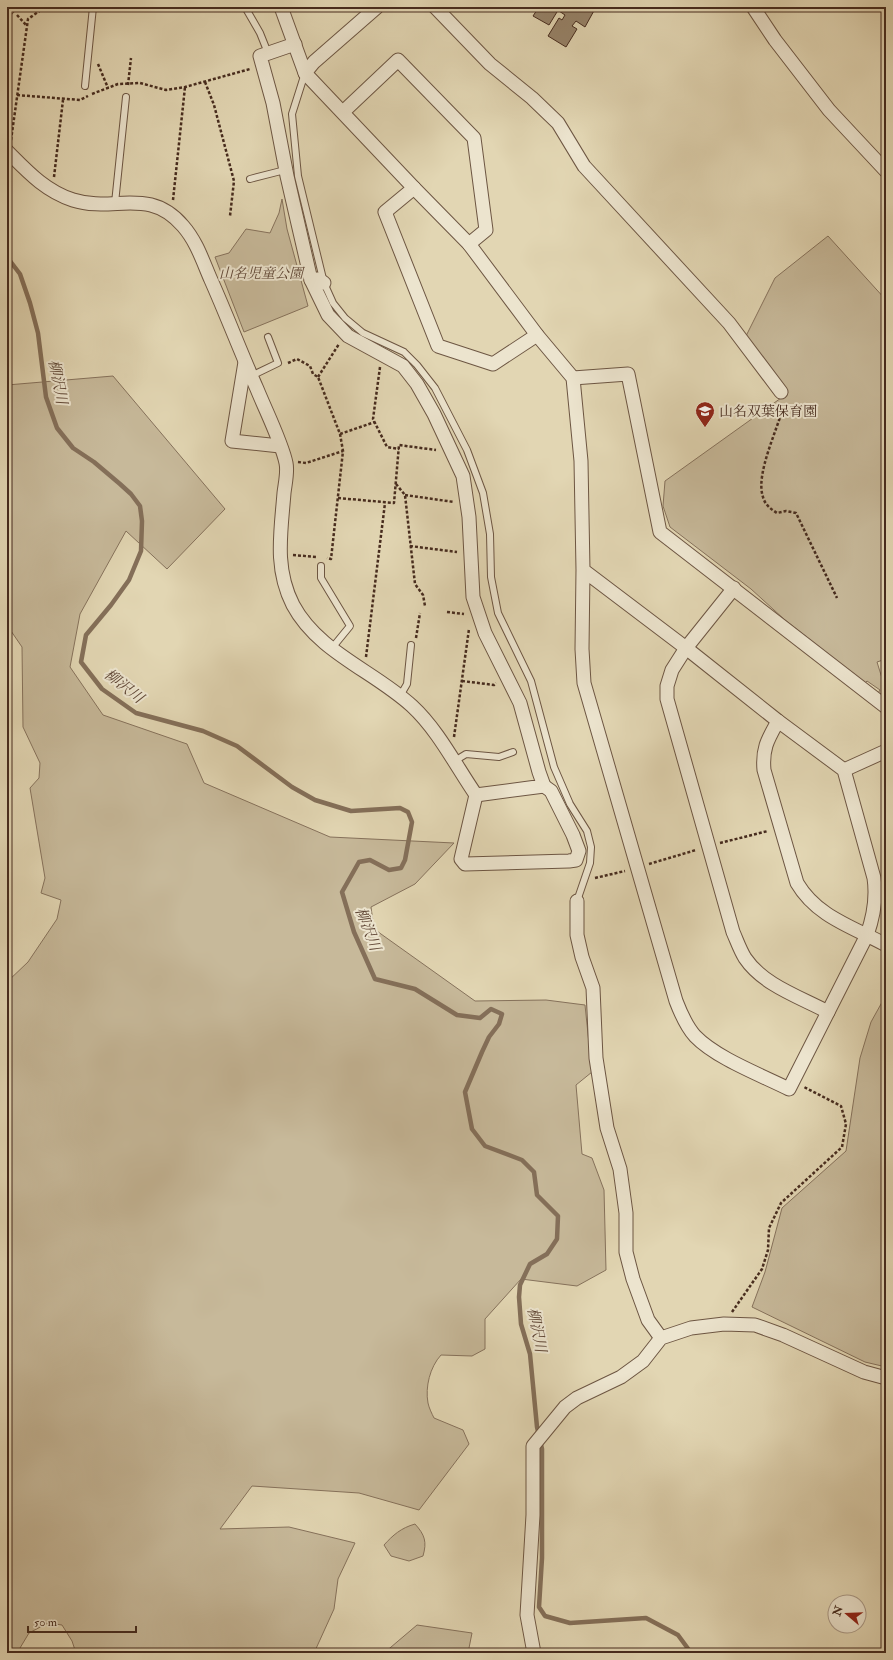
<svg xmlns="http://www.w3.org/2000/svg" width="893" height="1660" font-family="'IM FELL Double Pica','Noto Serif JP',serif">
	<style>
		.green { fill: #c7b99a; stroke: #86725c }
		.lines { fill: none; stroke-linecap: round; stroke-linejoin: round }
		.stream { stroke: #846f59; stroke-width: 4.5 }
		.building { fill: #97846b; stroke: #462b1e }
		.service-casing { stroke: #6d5643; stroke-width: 8 }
		.minor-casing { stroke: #6d5643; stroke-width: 15 }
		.path { stroke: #462b1e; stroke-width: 2.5; stroke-dasharray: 3 2; stroke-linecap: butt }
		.service { stroke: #ece4ce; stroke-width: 6 }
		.minor { stroke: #ece4ce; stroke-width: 13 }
		.labels { text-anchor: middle; stroke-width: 4; stroke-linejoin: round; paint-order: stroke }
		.park-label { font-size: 14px; font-style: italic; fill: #604737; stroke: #ece4ce }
		.poi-label { font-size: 14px; fill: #462b1e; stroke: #ece4ce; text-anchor: start }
		.water-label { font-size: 15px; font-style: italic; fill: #604736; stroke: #ece4ce }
	</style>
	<rect width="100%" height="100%" fill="#e2d6b3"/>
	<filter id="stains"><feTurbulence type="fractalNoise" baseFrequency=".005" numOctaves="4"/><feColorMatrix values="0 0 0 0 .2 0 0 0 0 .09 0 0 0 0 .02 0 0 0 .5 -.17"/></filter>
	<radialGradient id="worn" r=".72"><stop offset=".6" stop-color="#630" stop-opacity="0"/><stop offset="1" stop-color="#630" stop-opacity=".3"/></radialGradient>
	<!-- green -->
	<g class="green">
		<path d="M282,199L287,229L308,306L244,332L215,257L229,253L246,229L270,233L279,213Z"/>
		<path d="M828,236L886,300V659L877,662L886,691V700L878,693L880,690L867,681L865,683L785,620L751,589L670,527L663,506L665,481L788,393L746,336L775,278Z"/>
		<path d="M113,376L225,509L167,569L126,531L80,614L70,667L103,715L187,744L204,783L330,837L454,843L415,884L371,907L374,929L475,1001L546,1000L585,1005L592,1072L576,1085L582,1154L592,1158L604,1190L606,1270L577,1286L521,1279L485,1319V1349L472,1356L441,1355C430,1367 425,1387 428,1403C429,1408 432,1414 434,1418L463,1430L469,1444L419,1510L359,1493L252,1486L220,1529L289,1527L355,1543L338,1579L334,1609L314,1653H76L72,1641L62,1625L48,1623L29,1633L17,1653H7V982L28,962L57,919L61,900L41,893L45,878L30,788L39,778L40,763L23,727L22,647L11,631L7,609V385Z"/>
		<path d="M886,995V1367L865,1362L752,1307L765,1272L782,1208L846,1151L860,1058L871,1022Z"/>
		<path d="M415,1524C425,1535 427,1542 423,1556L409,1561L391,1556L384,1545C393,1535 401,1528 415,1524Z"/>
		<path d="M417,1625L472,1633L468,1653H384Z"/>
	</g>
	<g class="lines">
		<!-- stream -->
		<path class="stream" d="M7,257L20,274L30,303L38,333L46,397L57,428L73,448L94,462L120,484L131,494L140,506L142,521L141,551L129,580L111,605L86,635L81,662L102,689L136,713L203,731L237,746L292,787L315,800L351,811L400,808L408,812L412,822L405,860L401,868L389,870L370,860L359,862L342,892L354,932L375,979L415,989L457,1015L480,1018L491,1009L502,1014L499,1024L489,1037L482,1052L465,1092L472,1129L485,1146L522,1160L534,1172L537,1195L558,1216L557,1239L547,1254L530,1264L520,1285L519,1297L521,1324L530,1354L537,1427L542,1449V1558L539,1607L545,1616L570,1623L646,1618L678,1635L689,1650L688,1653"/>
	</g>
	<!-- building -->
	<g class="building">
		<path d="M539,7H560L549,25L533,16Z"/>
		<path d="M561,7H596L585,27L576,21L572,26L577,29L566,47L548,36L559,18L562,20L565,15L559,11Z"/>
	</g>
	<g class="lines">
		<!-- service casing -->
		<g class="service-casing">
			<g id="service">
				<path d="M245,7L260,33L268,53"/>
				<path d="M305,73L292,114L298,176L324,283L333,303L345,318L363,333L404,352L417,365L435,388L467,450L483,493L490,534L491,577L498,613L531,681L554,767L570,804L587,831L591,847L590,863L577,901"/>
				<path d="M85,86L93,7"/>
				<path d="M250,179L285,170"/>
				<path d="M115,203L126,97"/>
				<path d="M251,376L278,363L268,337"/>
				<path d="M321,566V578L350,626L332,648"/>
				<path d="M400,696L407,684L411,645"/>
				<path d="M453,762L466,754L499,757L513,752"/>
			</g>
		</g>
		<!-- minor casing -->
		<g class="minor-casing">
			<g id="minor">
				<path d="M281,7L305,73L414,188L469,244L537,335L573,378L581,461L583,570L582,649L584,683L676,1001C681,1014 686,1026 695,1036C716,1058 761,1075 789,1089L867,935C874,915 877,898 874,878L844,770L778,721L686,648L583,570"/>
				<path d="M435,7L490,64L532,98L558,123L584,166L729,323L781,392"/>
				<path d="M753,7L775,40L829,110L886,171"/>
				<path d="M7,9L9,7"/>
				<path d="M305,73L314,62L377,7"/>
				<path d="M343,112L398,60L474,138L486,230L469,244"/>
				<path d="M7,151C27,171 45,191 73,200C114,213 149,186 183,226C197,242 203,262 211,280C227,316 241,353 257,389C265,409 282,443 286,463C288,472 285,484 284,493C281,532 274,568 293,605C318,652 374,671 412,706C438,730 456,766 476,795L544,786L539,772L520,703L485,633L473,597L469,517L463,476L434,414L417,384L403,366L348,336L328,315L311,280L287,176L273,103L260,56L295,44"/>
				<path d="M414,188L385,212L438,346L493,364L537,335"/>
				<path d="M311,280L318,279L324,283"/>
				<path d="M245,362L232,441L280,446"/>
				<path d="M573,378L628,374L660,532L886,707"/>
				<path d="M734,588L686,648L672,670L667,686V699L733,932C737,941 740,950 745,958C763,985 800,997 828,1012"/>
				<path d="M778,721C768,739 762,748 764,770L797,883C817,917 853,927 886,945"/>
				<path d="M844,770L886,751"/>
				<path d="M476,795L461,859L465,864L569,861L576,860L579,851L573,835L551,791L544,786"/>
				<path d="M577,901V935L582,957L593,988L596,1058L607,1128L620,1169L626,1213V1252L633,1279L648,1320L661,1338"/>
				<path d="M534,1653L527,1615L533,1515V1446L565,1407L577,1398L621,1377L643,1361L661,1338L691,1328L724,1324L755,1325L783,1335L864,1372L886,1378"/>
			</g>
		</g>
		<!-- path -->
		<g class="path">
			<path d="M17,15L26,25"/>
			<path d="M98,64L108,88"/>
			<path d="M205,82L214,105L234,181L230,216"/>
			<path d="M128,85L131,58"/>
			<path d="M92,94L118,84L140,83L166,90L185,87L250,69"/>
			<path d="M17,95L80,100L88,96"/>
			<path d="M11,140L28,19L45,7"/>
			<path d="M54,177L63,100"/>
			<path d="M173,200L185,87"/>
			<path d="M288,363L297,359L310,366L313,374L318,377L340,434L343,451L331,559L327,558"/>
			<path d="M380,367L373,419L387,447L399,449"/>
			<path d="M318,377L339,344"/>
			<path d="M784,404C778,429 755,474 763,497C765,505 771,509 777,513L786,511L796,513L837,598"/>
			<path d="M340,434L375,422"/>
			<path d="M298,462L306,463L343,451"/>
			<path d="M396,484L405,495L415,584L423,595L425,606"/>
			<path d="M405,495L454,502"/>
			<path d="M338,498L394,503L399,445L436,450"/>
			<path d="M410,546L457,552"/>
			<path d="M293,555L316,557"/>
			<path d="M447,612L464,614"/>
			<path d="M416,638L420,613"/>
			<path d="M366,657L385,503"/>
			<path d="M462,681L494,685L496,683"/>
			<path d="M454,737L469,629"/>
			<path d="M720,843L768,831"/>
			<path d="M649,864L696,850"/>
			<path d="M595,878L625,871"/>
			<path d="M732,1312L762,1269L768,1250L769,1228L781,1203L842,1147L846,1124L841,1106L804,1087"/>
		</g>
		<!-- service -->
		<use href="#service" class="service"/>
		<!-- minor -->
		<use href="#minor" class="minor"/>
	</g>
	<!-- icons -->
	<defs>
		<g id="school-pin" transform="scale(1)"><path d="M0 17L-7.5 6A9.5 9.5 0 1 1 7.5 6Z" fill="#8f2418" stroke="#ece4ce"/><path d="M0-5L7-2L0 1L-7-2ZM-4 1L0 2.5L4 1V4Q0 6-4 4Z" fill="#fff"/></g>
	</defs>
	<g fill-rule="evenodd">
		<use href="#school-pin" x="705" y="411"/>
	</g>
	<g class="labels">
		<!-- park labels -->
		<g class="park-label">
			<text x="261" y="278">山名児童公園</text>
		</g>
		<!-- poi labels -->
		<g class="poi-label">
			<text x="719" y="416">山名双葉保育園</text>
		</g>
		<!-- water labels -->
		<g class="water-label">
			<text transform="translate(58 382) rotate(79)" y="5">柳沢川</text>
			<text transform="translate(124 686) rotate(38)" y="5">柳沢川</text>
			<text transform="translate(368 929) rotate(69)" y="5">柳沢川</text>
			<text transform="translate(537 1330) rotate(79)" y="5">柳沢川</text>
		</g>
	</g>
	<!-- margin -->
	<rect width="893" height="1660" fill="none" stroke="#e2d6b3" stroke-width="24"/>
	<rect x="8" y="8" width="877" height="1644" fill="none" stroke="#462b1e" stroke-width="2"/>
	<rect x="12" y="12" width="869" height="1636" fill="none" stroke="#462b1e"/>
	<!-- north arrow -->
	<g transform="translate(847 1614) rotate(289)"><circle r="19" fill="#ece4ce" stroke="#aa9a88"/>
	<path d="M0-3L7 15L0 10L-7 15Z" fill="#8f2418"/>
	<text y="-6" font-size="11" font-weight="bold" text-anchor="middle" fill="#462b1e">N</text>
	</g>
	<!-- scale -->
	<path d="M28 1626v6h108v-6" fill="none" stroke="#462b1e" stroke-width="2"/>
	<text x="34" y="1626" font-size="12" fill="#462b1e" stroke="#ece4ce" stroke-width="3" paint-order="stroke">50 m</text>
	<rect width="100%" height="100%" filter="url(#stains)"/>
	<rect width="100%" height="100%" fill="url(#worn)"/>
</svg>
